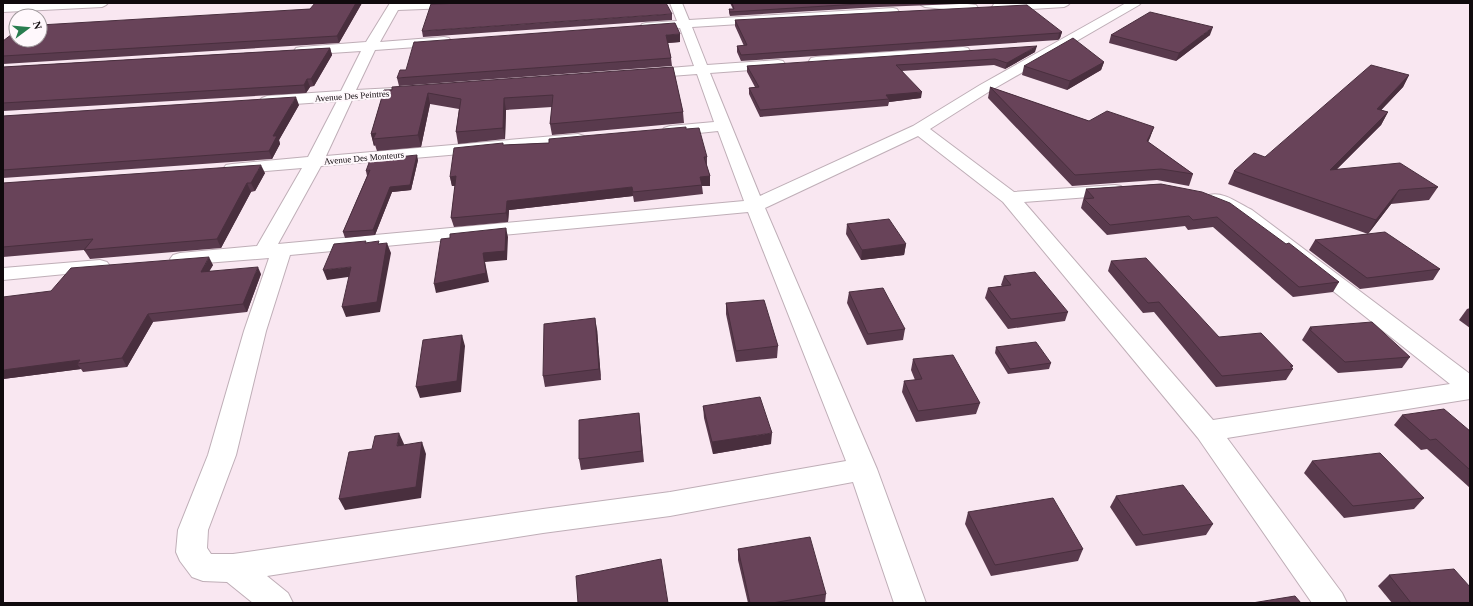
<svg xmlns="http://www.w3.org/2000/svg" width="1473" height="606" font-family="Georgia,serif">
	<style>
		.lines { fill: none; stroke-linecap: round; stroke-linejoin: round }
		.street-casing { stroke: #bfaeb7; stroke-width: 2 }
		.secondary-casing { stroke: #bfaeb7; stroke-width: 2 }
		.street { fill: #fff; fill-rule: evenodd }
		.secondary { fill: #fff; fill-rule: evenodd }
		.wall { fill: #593a4d }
		.shaded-wall { fill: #492f3e }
		.building { fill: #684359; stroke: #492f3e }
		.labels { text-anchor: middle; stroke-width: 4; stroke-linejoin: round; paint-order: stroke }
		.far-street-label { font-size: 9px; fill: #100a0d; stroke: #fff8fc }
	</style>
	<rect width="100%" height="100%" fill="#f9e7f1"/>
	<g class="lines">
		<!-- street casing -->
		<g class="street-casing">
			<g id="street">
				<path d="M390,3H480L478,5L474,7L398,10L380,42L444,37L449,38L451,41L449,44L444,45L375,50L356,90L413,87L418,88L420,91L418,94L413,95L352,100L326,156L578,134L584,136L586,139L584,142L578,144L321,166L278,244L744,201L718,131L670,136L664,134L662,131L664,128L670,126L714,122L697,74L644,78L639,77L637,74L639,71L644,70L694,66L680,28L646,31L642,30L640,27L642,24L646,23L677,21L670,3H682L689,20L893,8L897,9L899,12L897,15L893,16L787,21L692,27L707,65L778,60L783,61L785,64L783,67L778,68L710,73L760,196L913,126L980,85L1126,3H1141L1139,5L990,91L930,129L1014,192L1115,185L1121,186L1124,190L1121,194L1115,195L1024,202L1213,420L1450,384L1279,248L1238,218L1209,203L1207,199L1209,195C1224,191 1239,204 1252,210L1470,374V399L1227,438L1342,593L1347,603H1312L1198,438L1003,202L918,136L765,208L877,469L926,603H894L853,482L670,516L543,533L267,576L288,593L293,603H253L227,582L203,581L192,577L180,561L176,552L178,530L208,455L244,331L269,258L180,265L173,263L170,259L173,255L180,253L257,246L302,168L232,174L226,173L223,169L226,165L232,164L308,157L337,101L267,106L262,104L259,101L262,98L267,96L341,91L361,51L301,55L296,54L294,51L296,48L301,47L366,42ZM748,212L846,461L670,492L543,509L233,554H211L207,548L208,530L236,455L266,331L290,255Z"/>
				<path d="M919,3H959L976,5L978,8L976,11L972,12L925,7L921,5Z"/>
				<path d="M1005,3H1070L1068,5L1064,7L998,11L994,10L992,7L994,4Z"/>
				<path d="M963,47L968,48L970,51L968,54L816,65L811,64L809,61L811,58L816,57Z"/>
				<path d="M100,260L107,262L110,266L107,270L3,280V268Z"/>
			</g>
		</g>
		<!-- secondary casing -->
		<g class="secondary-casing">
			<path id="secondary" d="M31,3H108L106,5L102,7L3,12V4Z"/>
		</g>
		<!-- street -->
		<use href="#street" class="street"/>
		<!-- secondary -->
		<use href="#secondary" class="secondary"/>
	</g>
	<!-- wall -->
	<g class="wall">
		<path d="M362,3L339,43L3,64V41L310,9Z"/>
		<path d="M730,3H986L879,7L730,16L729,13V9H733Z"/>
		<path d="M672,14V20L423,37L422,31Z"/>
		<path d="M735,20L1062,32L1060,38L1058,40L741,61L737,52V46H744L735,26Z"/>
		<path d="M680,34V42L668,43L671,58L672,66L399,86L397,78Z"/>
		<path d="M1111,35H1210L1176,61L1109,43Z"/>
		<path d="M330,48L332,55L314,86L310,87L306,93L3,111V67Z"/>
		<path d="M1035,52L1005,69L994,65L902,71L921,98L889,102L888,106L760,117L749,94V88L755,87L747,72V66Z"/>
		<path d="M1104,62L1101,70L1067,90L1022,75L1024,66Z"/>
		<path d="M673,67L683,112L684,123L552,135L550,124L552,107L506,110L505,139L458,144L456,132L459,109L430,104L421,147L377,151L375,145L374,146L371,134L384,90Z"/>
		<path d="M1409,75L1403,87L1381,110L1388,112L1381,125L1337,169L1438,187L1429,200L1391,204L1368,234L1440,269L1433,280L1360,289L1309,250L1315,240L1368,234L1228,184L1234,171L1265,157Z"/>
		<path d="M990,87L1089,121L1154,127L1148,142L1193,174L1189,186L1157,180L1072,186L988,98Z"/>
		<path d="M299,105L279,140L280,144L272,159L3,178V116Z"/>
		<path d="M686,129L707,157V166L710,176V186H702L703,194L634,202L633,196L509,210L508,222L454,227L451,218L455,186H452L450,177L504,145L549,143Z"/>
		<path d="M418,160L411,190L392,192L375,235L345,238L343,232L367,176L366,171Z"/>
		<path d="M265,173L255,191L251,192L221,248L90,259L84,250L3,257V183Z"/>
		<path d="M1161,184L1339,282L1333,292L1293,297L1213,227L1188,230L1185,226L1107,235L1081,208L1086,189Z"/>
		<path d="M847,224L906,244L904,255L861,260L846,234Z"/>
		<path d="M1111,261L1219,337L1293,366L1292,368L1293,369L1286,380L1216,387L1154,312L1143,313L1108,271Z"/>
		<path d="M213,265L209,271L261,274L247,312L153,322L127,367L83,372L81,369L3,379L51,291Z"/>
		<path d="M1004,276L1068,312L1065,321L1008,329L985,298L988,288L1002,286L1001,285Z"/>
		<path d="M849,292L905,329L903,340L867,345L847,303Z"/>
		<path d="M726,303L778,346L777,358L736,362L726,314Z"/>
		<path d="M1470,308V328L1459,320L1467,309Z"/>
		<path d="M1310,327L1410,357L1402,368L1338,373L1302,340Z"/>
		<path d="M597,329L601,380L545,387L543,376Z"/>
		<path d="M996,347L1051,363L1049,369L1008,374L995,353Z"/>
		<path d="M913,359L980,403L976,414L916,422L902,392L904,381L915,380L911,370Z"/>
		<path d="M703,406L771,444L713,454L704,418Z"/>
		<path d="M639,413L644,462L581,470L579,459Z"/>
		<path d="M1402,415L1470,431V488L1427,449L1421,450L1394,425Z"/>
		<path d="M1312,461L1424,498L1414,509L1344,518L1304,473Z"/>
		<path d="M1116,496L1213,524L1206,535L1136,546L1110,507Z"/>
		<path d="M968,512L1083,549L1078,561L991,576L965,524Z"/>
		<path d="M738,549L826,594L825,603H748L738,560Z"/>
		<path d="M1389,575L1470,603H1392L1378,586Z"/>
	</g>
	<!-- shaded-wall -->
	<g class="shaded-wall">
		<path d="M356,3H362L339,43L337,36Z"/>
		<path d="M1213,27L1210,35L1176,61L1179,53Z"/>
		<path d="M1062,32L1060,38L1058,40L1059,33Z"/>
		<path d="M680,34V42L667,43L666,35Z"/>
		<path d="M1037,46L1035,52L1005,69L1007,63Z"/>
		<path d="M330,48L332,55L314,86L311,79Z"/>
		<path d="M1104,62L1101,70L1067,90L1070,81Z"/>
		<path d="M1409,75L1403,87L1370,122L1377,109Z"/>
		<path d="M307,79L310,87L306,93L304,85Z"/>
		<path d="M922,92L921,98L889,102V99L886,95Z"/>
		<path d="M428,93L430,104L421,147L418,135Z"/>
		<path d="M296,97L299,105L279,140L280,144L272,159L269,151L273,136Z"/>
		<path d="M504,98L506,110L505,139L503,128Z"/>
		<path d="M1388,112L1381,125L1323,183L1330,170Z"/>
		<path d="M1154,127L1150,138L1143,152L1147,141Z"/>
		<path d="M376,133L373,139L375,145L374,146L371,134Z"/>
		<path d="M417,155L418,160L411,190L392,192L375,235L373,230L390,187Z"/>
		<path d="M261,165L265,173L255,191L251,183Z"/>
		<path d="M456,176L458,185L452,186L450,177Z"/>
		<path d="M710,176V186H702L700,177Z"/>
		<path d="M247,183L251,192L221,248L217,239Z"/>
		<path d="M632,187L633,196L509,210L508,222L506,213L507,201Z"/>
		<path d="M1399,190L1391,204L1368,234L1376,220Z"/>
		<path d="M506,228L508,237L507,260L485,262L489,282L436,293L434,284L483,253Z"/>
		<path d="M387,243L391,253L380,312L346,317L342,307Z"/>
		<path d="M906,244L904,255L861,260L862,250Z"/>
		<path d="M209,257L213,265L205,279L201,272Z"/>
		<path d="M258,267L261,274L247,312L243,304Z"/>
		<path d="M351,267L355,276L327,280L323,270Z"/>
		<path d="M148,314L153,322L127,367L122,358Z"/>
		<path d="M595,318L597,329L601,380L599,369Z"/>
		<path d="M462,335L465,346L461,392L420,398L416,387Z"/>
		<path d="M80,360L77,364L81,369L3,379V370Z"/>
		<path d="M399,433L404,444L402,457L397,446Z"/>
		<path d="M772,433L771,444L713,454L712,442Z"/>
		<path d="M422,442L426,454L421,498L345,510L339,499Z"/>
	</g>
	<!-- building -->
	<g class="building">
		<path d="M315,3H356L337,36L3,56V41L16,31V40H40V25L310,9Z"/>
		<path d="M468,3H666L672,14L422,31L431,4Z"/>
		<path d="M732,3H874L730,12L729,9H734Z"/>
		<path d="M1027,5L1062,32L1059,33L741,55L737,46L747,45L735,20Z"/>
		<path d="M1150,12L1213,27L1179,53L1111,35Z"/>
		<path d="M675,23L680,34L666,35L671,58L397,78L400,70H406L414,42H417Z"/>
		<path d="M1073,38L1104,62L1070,81L1024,66Z"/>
		<path d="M1037,46L1007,63L995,59L896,65L922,92L886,95L889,99L760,110L749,88L759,87L747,66Z"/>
		<path d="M330,48L311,79H307L304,85L3,103V67Z"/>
		<path d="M1371,65L1409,75L1377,109L1388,112L1330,170L1400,163L1438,187L1399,190L1376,220L1234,171L1254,153L1265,157Z"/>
		<path d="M673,67L683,112L550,124L553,95L504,98L503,128L456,132L461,99L428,93L418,135L373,139L376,133L371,134L384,90H392V87Z"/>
		<path d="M990,87L1089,121L1107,111L1154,127L1147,141L1193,174L1161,169L1075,175Z"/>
		<path d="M296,97L273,136H277L269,151L3,170V116Z"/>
		<path d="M686,127V129L699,128L707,157H704L710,176L700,177L702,185L633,192L632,187L507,201L506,213L451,218L456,176L450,177L454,148L503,143V145L549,143V139Z"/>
		<path d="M417,155L410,185L390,187L373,230L343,232L370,170L366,171L370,160Z"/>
		<path d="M261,165L251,183H247L217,239L84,250L93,239L3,247V183Z"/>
		<path d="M1161,184L1202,192L1230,203L1286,244L1289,243L1339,282L1299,287L1217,217L1193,220L1189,216L1110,225L1084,199L1094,198L1086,189Z"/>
		<path d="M889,219L906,244L862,250L847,224Z"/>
		<path d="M506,228L505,251L483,253L486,273L434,284L441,239L450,238V234Z"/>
		<path d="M1385,232L1440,269L1367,278L1315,240Z"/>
		<path d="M366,241L365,243L379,241L378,244L387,243L377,302L342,307L351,267L323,270L334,244Z"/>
		<path d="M209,257L201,272L258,267L243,304L148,314L122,358L77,364L80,360L3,370V297L51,291L71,268Z"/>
		<path d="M1146,258L1219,337L1261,333L1293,366H1290L1293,369L1222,376L1159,302L1148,303L1111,261Z"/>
		<path d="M1035,272L1068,312L1011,319L988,288L1011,285L1004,276Z"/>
		<path d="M883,288L905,329L868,334L849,292Z"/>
		<path d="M764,300L778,346L736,351L726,303Z"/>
		<path d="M595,318L599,369L543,376L544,324Z"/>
		<path d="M1372,322L1410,357L1345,362L1309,329H1312L1310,327Z"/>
		<path d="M462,335L457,381L416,387L423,340Z"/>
		<path d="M1036,342L1051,363L1010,369L996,347Z"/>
		<path d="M953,355L980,403L918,411L904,381L922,379L913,359Z"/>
		<path d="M760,397L772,433L712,442L703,406Z"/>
		<path d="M1444,409L1470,431V470L1436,439L1430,440L1402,415Z"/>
		<path d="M639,413L642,451L579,459V420Z"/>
		<path d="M399,433L397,446L422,442L416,487L339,499L349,452L372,449L375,436Z"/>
		<path d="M1380,453L1424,498L1353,506L1312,461Z"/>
		<path d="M1183,485L1213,524L1143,535L1116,496Z"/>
		<path d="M1053,498L1083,549L995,565L968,512Z"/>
		<path d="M810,537L826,594L772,603H750L738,549Z"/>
		<path d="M661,559L668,603H578L576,576Z"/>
		<path d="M1454,569L1470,587V603H1411L1389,575Z"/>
		<path d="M1295,596L1301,603H1252Z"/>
	</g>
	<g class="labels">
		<!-- far-street labels -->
		<g class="far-street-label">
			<text transform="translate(352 96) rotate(-4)" y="3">Avenue Des Peintres</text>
			<text transform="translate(364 158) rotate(-5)" y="3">Avenue Des Monteurs</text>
		</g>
	</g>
	<!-- border -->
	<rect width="1473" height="606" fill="none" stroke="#100a0d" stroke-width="8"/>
	<!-- north arrow -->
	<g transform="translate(28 28) rotate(74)"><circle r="19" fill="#fff8fc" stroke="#9f999c"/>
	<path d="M0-3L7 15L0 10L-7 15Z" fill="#297d4f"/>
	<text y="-6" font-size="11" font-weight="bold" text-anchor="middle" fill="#100a0d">N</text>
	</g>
</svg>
